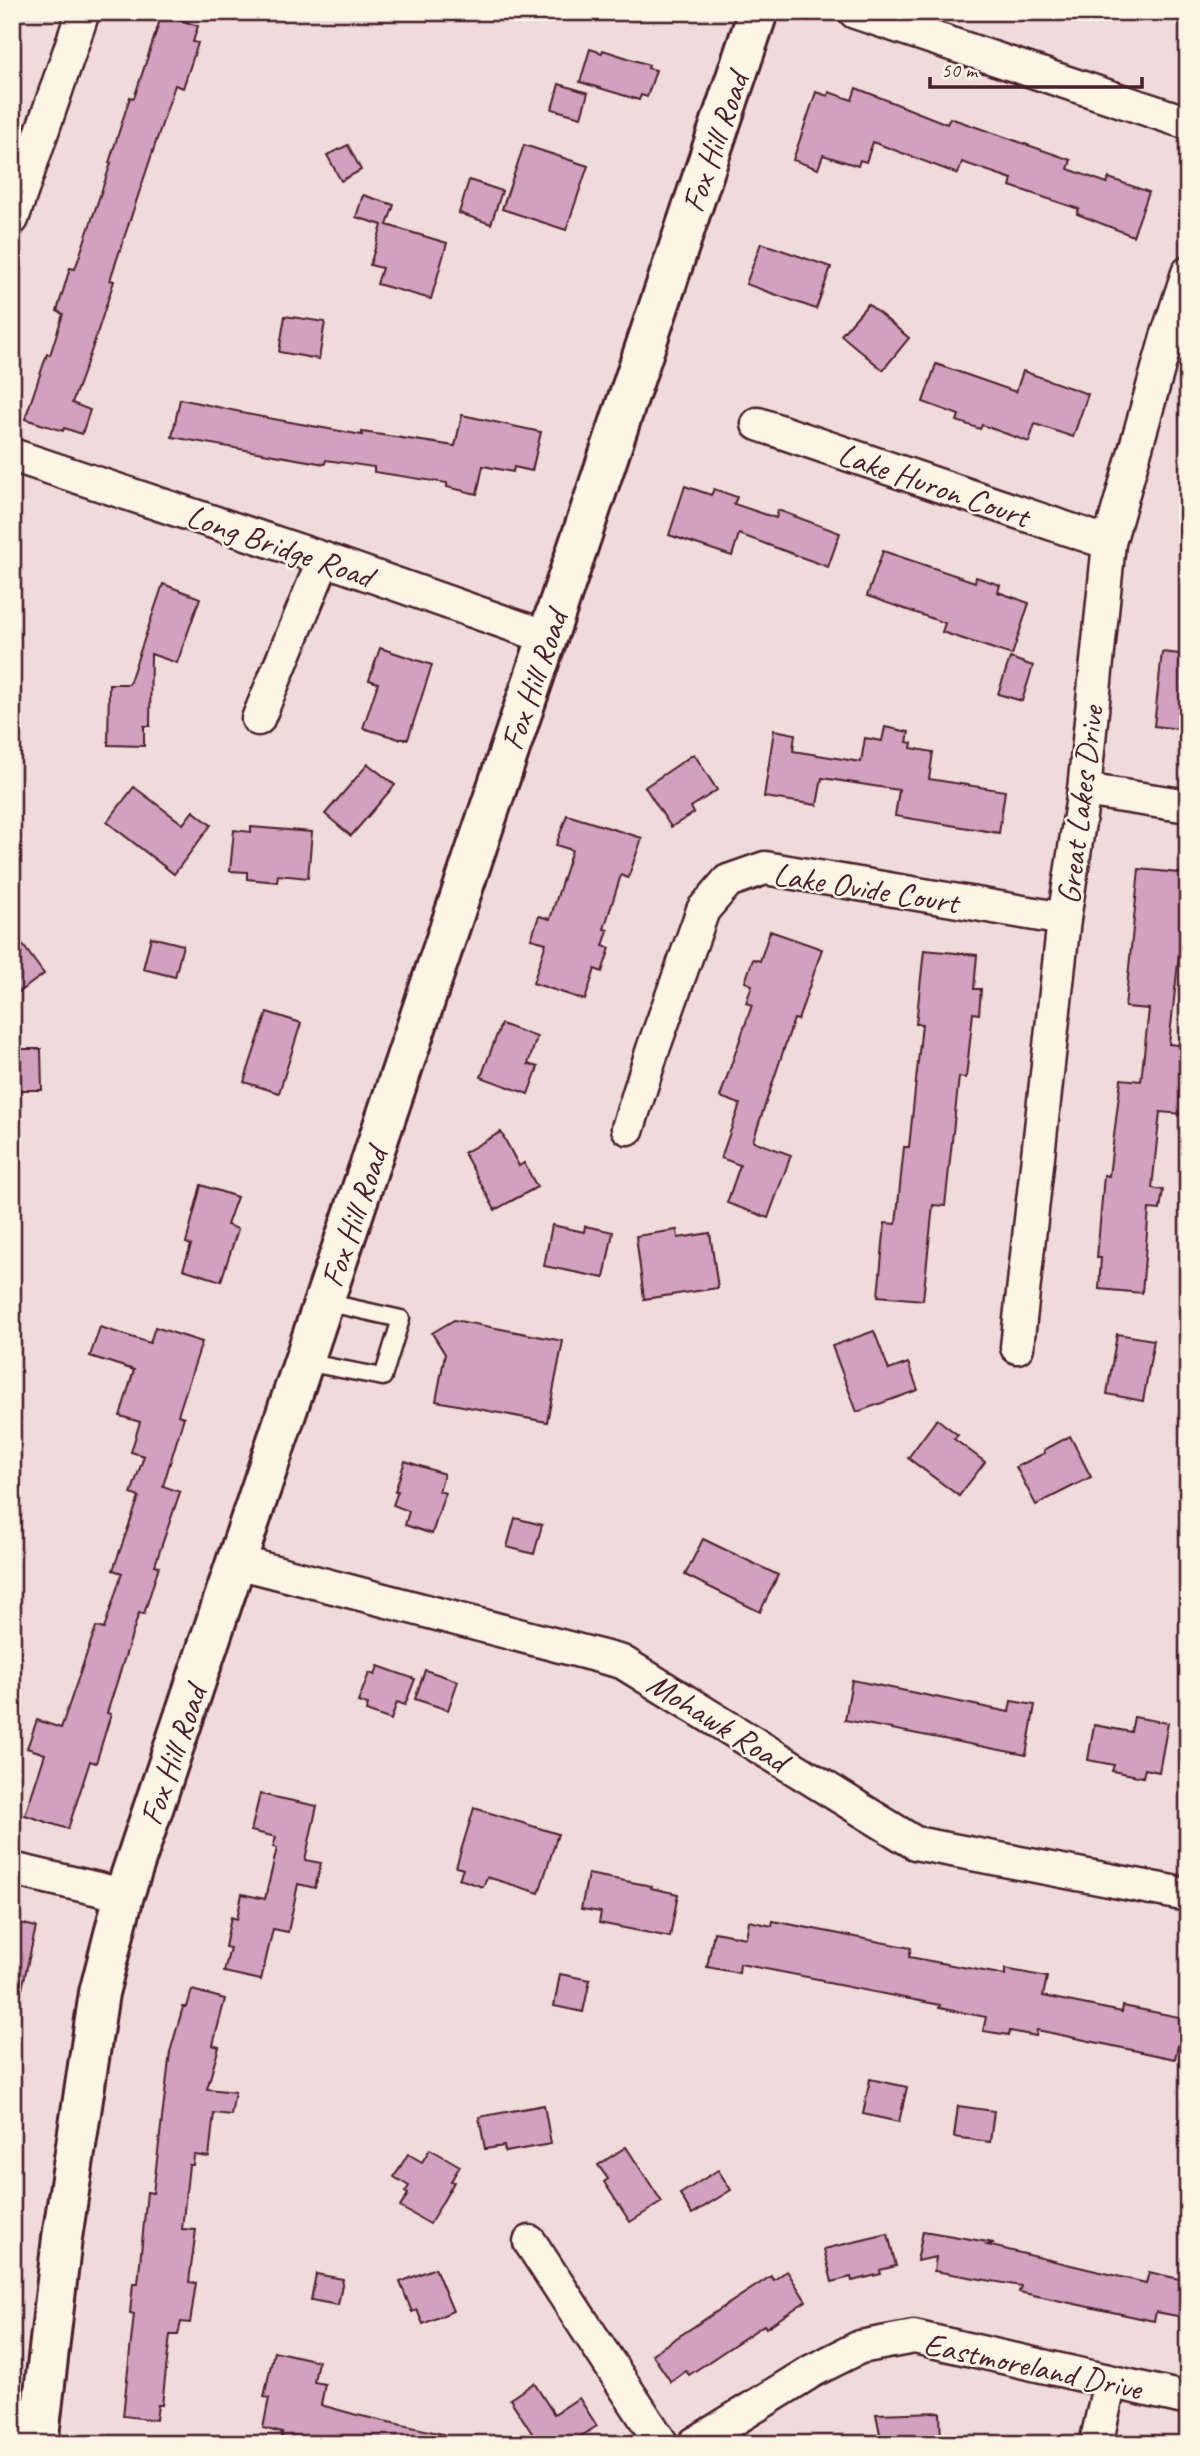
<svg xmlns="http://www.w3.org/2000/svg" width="1200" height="2456" font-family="Caveat,sans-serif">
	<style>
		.building { fill: #d2a1bf; stroke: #4a1f2b; stroke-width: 2 }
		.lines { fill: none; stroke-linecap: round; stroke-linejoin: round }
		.lane-casing { stroke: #4a1f2b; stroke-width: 21 }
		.street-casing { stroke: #4a1f2b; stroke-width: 37 }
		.secondary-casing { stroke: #4a1f2b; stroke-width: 44 }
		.lane { stroke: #fcf5e5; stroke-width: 16 }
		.street { stroke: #fcf5e5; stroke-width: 32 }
		.secondary { stroke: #fcf5e5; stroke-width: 38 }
		.labels { text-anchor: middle; stroke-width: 5; stroke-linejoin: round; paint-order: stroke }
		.street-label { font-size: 33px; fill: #4a1f2b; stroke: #fcf5e5 }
	</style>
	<rect width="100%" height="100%" fill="#efdcda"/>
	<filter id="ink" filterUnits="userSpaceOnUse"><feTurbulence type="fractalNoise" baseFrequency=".0143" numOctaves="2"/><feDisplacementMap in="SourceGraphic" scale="14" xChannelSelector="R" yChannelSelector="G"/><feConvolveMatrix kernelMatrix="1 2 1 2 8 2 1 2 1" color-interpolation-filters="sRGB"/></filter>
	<g filter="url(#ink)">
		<!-- building -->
		<g class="building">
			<path d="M162,14L198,26L193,42L198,43L183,88L175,85L110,280L114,281L92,349L72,403L90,410L82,434L64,428L63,431L25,419L47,354L50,355L63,314L57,311L70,268L75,269L111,163H109L130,97L134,98Z"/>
			<path d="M590,49L602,53L603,50L649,65L648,68L656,70L647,97L641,95L639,100L580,82Z"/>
			<path d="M559,84L588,93L581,117L552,109Z"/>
			<path d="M856,88L947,124L950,118L1071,160L1068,169L1107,183L1109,178L1149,192L1133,236L1077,214L1079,209L1010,186L1012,179L962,162L958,174L873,142L866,162L860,160L858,166L823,155L818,169L793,160L816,92L828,96L829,92L852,100Z"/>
			<path d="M348,145L361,170L341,181L327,155Z"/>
			<path d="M524,145L588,166L566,230L502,209Z"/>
			<path d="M469,180L502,191L491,224L459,213Z"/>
			<path d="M363,195L394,205L387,225L447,243L431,299L377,284L382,268L370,265L382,225L356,217Z"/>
			<path d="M761,243L831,267L816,309L746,284Z"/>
			<path d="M868,304L909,338L883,370L841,335Z"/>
			<path d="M285,316L325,322L319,359L279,352Z"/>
			<path d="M936,364L1016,392L1023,371L1088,394L1073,437L1035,424L1029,442L982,425L980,429L957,421L959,415L923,402Z"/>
			<path d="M180,399L241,412V413L362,435V432L455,446L462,415L541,432L532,471L514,467L513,472L483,466L477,494L447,487V483L374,472V467L326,460L325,464L172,437Z"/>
			<path d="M685,486L711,495L714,489L737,497L734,504L776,518L778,510L840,533L828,567L739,534L732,556L669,535Z"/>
			<path d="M883,551L975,582L976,577L1000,585L998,592L1029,603L1012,655L942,632L945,623L867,596Z"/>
			<path d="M163,584L200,598L177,663L151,654L150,726H144V746L108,745L109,684H129Z"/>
			<path d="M380,648L432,665L408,739H399L363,728L378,683L369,680Z"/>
			<path d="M1162,652L1188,655V730L1154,726Z"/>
			<path d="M1010,658L1033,666L1022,701L998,694Z"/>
			<path d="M885,727L909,732L907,742L912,743L911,748L933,752L929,779L1005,791L999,833L895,816L899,790L822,778L817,805L764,797L774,730L795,734L793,751L861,762L865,738L882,741Z"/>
			<path d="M694,754L717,790L691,807L694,813L671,827L645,787Z"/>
			<path d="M368,764L395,785L351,836L325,814Z"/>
			<path d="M134,787L183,824L193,811L211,825L174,874L107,822Z"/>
			<path d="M567,815L642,838L628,878L621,875L604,929L608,930L603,946L610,948L602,972L595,969L585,1000L533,983L546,943L531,939L539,916L550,919L572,850L556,845Z"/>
			<path d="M251,827L312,832L308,878L278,875L277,882L247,879V872L230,871L234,830L251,832Z"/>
			<path d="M1139,869L1188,874L1169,1044L1188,1046V1067L1183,1114L1160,1112L1152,1188L1163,1190L1160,1210L1149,1209L1142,1293L1099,1289L1101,1258H1097L1104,1175L1109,1176L1121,1079L1141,1081L1149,1009L1125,1007Z"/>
			<path d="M12,930L44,974L12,997Z"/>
			<path d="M770,931L822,949L798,1020L794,1019L753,1141L791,1155L768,1218L727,1203L740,1165L721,1158L740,1104L720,1097L752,1005L746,1003L752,985L745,982L753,959L760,961Z"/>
			<path d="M151,937L183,945L175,977L143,969Z"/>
			<path d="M924,950L977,955L974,989H981L979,1014L973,1013L966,1078L959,1077L945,1206L933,1205L923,1300L878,1296L885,1223L896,1224L904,1147H909L922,1024H916Z"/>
			<path d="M267,1012L301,1023L279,1093L244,1082Z"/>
			<path d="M501,1024L537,1037L528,1064L538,1067L528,1094L481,1077Z"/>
			<path d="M12,1049H41L42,1090H12Z"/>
			<path d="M501,1132L519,1166L524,1163L537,1187L495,1210L464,1153Z"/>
			<path d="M201,1185L237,1197L227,1225L238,1229L221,1281L183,1269L191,1245L186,1243Z"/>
			<path d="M552,1225L584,1232L585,1226L613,1232L604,1278L544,1266Z"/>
			<path d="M677,1230L678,1238L710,1233L718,1288L644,1299L636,1236Z"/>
			<path d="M454,1320L563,1341L547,1422L436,1401L445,1354L432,1333Z"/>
			<path d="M100,1327L150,1343L155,1327L202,1342L178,1415L184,1417L163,1486L180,1492L155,1565L159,1566L144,1614L139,1613L107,1713L111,1714L96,1763L90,1761L68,1829L25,1815L45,1754L27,1748L37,1720L61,1728L96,1627L104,1629L122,1573L113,1570L139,1497L131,1494L144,1456L131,1452L140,1422L120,1416L134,1370L90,1356Z"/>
			<path d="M874,1331L889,1370L908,1363L918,1390L857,1412L832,1346Z"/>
			<path d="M1117,1334L1154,1340L1143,1401L1107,1394Z"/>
			<path d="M937,1419L958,1435L954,1439L985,1462L959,1496L908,1458Z"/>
			<path d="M1070,1436L1091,1477L1036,1505L1016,1467L1045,1453L1044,1450Z"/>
			<path d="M405,1461L444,1474L439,1491L445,1493L432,1534L405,1525L409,1511L393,1505L398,1491H395Z"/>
			<path d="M515,1518L542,1525L534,1554L507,1547Z"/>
			<path d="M703,1539L778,1575L760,1612L685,1575Z"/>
			<path d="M378,1666L415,1679L405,1705L397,1702L391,1720L366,1711L368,1705L358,1702L369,1673L375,1675Z"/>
			<path d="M425,1670L458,1681L448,1710L415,1699Z"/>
			<path d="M852,1680L1009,1712L1011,1701L1035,1705L1026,1755L845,1720Z"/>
			<path d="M1134,1717L1168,1723L1159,1772L1145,1769L1143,1777L1112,1771L1114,1765L1088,1760L1094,1725L1131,1732Z"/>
			<path d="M260,1794L317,1806L305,1860L321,1863L315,1888L298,1884L288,1932L273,1929L261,1980L224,1972L230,1948L225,1947L231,1917L237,1919L242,1894L265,1899L277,1848L273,1847L276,1837L251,1831Z"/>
			<path d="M474,1808L558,1834L539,1893L487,1877L483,1887L459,1879L463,1869L456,1867Z"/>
			<path d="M588,1874L652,1886L651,1888L678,1894L670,1937L599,1923L601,1912L581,1909Z"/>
			<path d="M12,1921L36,1927L22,1989L12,1988Z"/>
			<path d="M749,1921L772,1926L773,1921L911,1948L909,1957L1005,1975V1969L1047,1977L1043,1996L1122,2012L1123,2006L1184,2018L1175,2059L1037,2030L1036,2036L1010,2031L1009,2035L983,2031L986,2017L939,2008L940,2005L823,1982V1980L740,1964L739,1973L707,1967L714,1932L746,1938Z"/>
			<path d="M560,1974L590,1980L583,2012L554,2006Z"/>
			<path d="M192,1990L225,1999L213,2045L219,2047L207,2089L235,2092L231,2115L214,2113L209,2157L194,2155L193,2165H189L182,2229L196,2230L189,2282L196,2283L190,2323L181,2322L178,2335H170L162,2405H158L156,2420L123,2416L134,2314L130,2313L133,2283H138L147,2192L153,2193L170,2052L183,2007H187Z"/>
			<path d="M870,2079L907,2087L899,2122L863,2114Z"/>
			<path d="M544,2105L551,2144L505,2152L504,2146L485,2149L479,2117Z"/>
			<path d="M958,2106L994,2111L990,2142L954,2137Z"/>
			<path d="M626,2147L662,2202L630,2222L604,2182L608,2179L598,2165Z"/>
			<path d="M430,2149L460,2166L451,2181L454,2182L430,2224L400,2207L408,2194L405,2192L409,2186L394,2177L408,2154L422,2162Z"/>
			<path d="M718,2170L731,2190L692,2214L680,2194Z"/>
			<path d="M923,2231L994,2243L987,2245L1146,2283L1149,2272L1188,2281V2318L1156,2312L1154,2321L1019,2292L1021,2286L934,2271L936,2257L917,2261Z"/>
			<path d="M888,2234L896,2266L880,2270L881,2274L852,2281L851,2277L832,2282L824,2249Z"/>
			<path d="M435,2268L453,2311L423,2324L417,2310L412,2312L400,2282Z"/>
			<path d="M787,2271L806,2301L766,2328L764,2325L689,2375L686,2371L671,2382L652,2354L771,2276L774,2280Z"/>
			<path d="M316,2274L343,2279L338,2305L311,2300Z"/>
			<path d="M274,2351L318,2361L314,2382L325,2384L321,2405L357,2415L443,2434L442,2444H313L281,2437L282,2433L263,2428L269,2398L264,2397Z"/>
			<path d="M534,2383L554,2414L579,2398L597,2426L581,2436L586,2444H539L510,2399Z"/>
			<path d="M940,2412L941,2444H882L876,2414Z"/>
		</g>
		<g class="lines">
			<!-- lane casing -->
			<g class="lane-casing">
				<path id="lane" d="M304,1362L383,1377L401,1319L325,1302"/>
			</g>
			<!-- street casing -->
			<g class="street-casing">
				<g id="street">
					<path d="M855,12L1188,123"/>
					<path d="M12,219L83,12"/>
					<path d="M758,424L1109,543"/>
					<path d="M12,455L324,559L547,637"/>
					<path d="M258,719L324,559"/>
					<path d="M1084,790L1188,806"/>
					<path d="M628,1128L653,1049L703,910L728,881L765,868L1064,919"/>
					<path d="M1017,1347L1064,919L1084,790L1109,543L1167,337L1188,273"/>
					<path d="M237,1562L622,1662L915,1843L1188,1895"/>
					<path d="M12,1869L124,1895"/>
					<path d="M530,2242L662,2444"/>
					<path d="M694,2444L812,2371L860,2347L914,2337L1188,2399"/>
					<path d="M1096,2444L1110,2382"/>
				</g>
			</g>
			<!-- secondary casing -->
			<g class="secondary-casing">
				<path id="secondary" d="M38,2444L62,2238L99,1993L124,1895L758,12"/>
			</g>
			<!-- lane -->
			<use href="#lane" class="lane"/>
			<!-- street -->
			<use href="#street" class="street"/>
			<!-- secondary -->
			<use href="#secondary" class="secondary"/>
		</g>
	</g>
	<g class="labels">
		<!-- street labels -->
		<g class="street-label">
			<text transform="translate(714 142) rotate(-71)" y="12">Fox Hill Road</text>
			<text transform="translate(934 484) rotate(19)" y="12">Lake Huron Court</text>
			<text transform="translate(280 545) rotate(19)" y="12">Long Bridge Road</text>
			<text transform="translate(533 680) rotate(-71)" y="12">Fox Hill Road</text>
			<text transform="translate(1079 805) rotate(-83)" y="12">Great Lakes Drive</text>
			<text transform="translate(866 887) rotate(9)" y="12">Lake Ovide Court</text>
			<text transform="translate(353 1217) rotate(-71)" y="12">Fox Hill Road</text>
			<text transform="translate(718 1721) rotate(32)" y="12">Mohawk Road</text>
			<text transform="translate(172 1755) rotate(-71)" y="12">Fox Hill Road</text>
			<text transform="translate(1033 2365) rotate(12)" y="12">Eastmoreland Drive</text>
		</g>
	</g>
	<!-- margin -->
	<rect width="1200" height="2456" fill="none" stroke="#fcf5e5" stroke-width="42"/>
	<rect x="21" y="21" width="1158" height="2414" fill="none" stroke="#4a1f2b" stroke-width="2.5" filter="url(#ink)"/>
	<!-- scale -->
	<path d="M930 77v10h212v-10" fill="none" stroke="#4a1f2b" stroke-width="3.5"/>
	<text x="941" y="77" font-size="21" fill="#4a1f2b" stroke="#fcf5e5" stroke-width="5" paint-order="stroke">50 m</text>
</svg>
